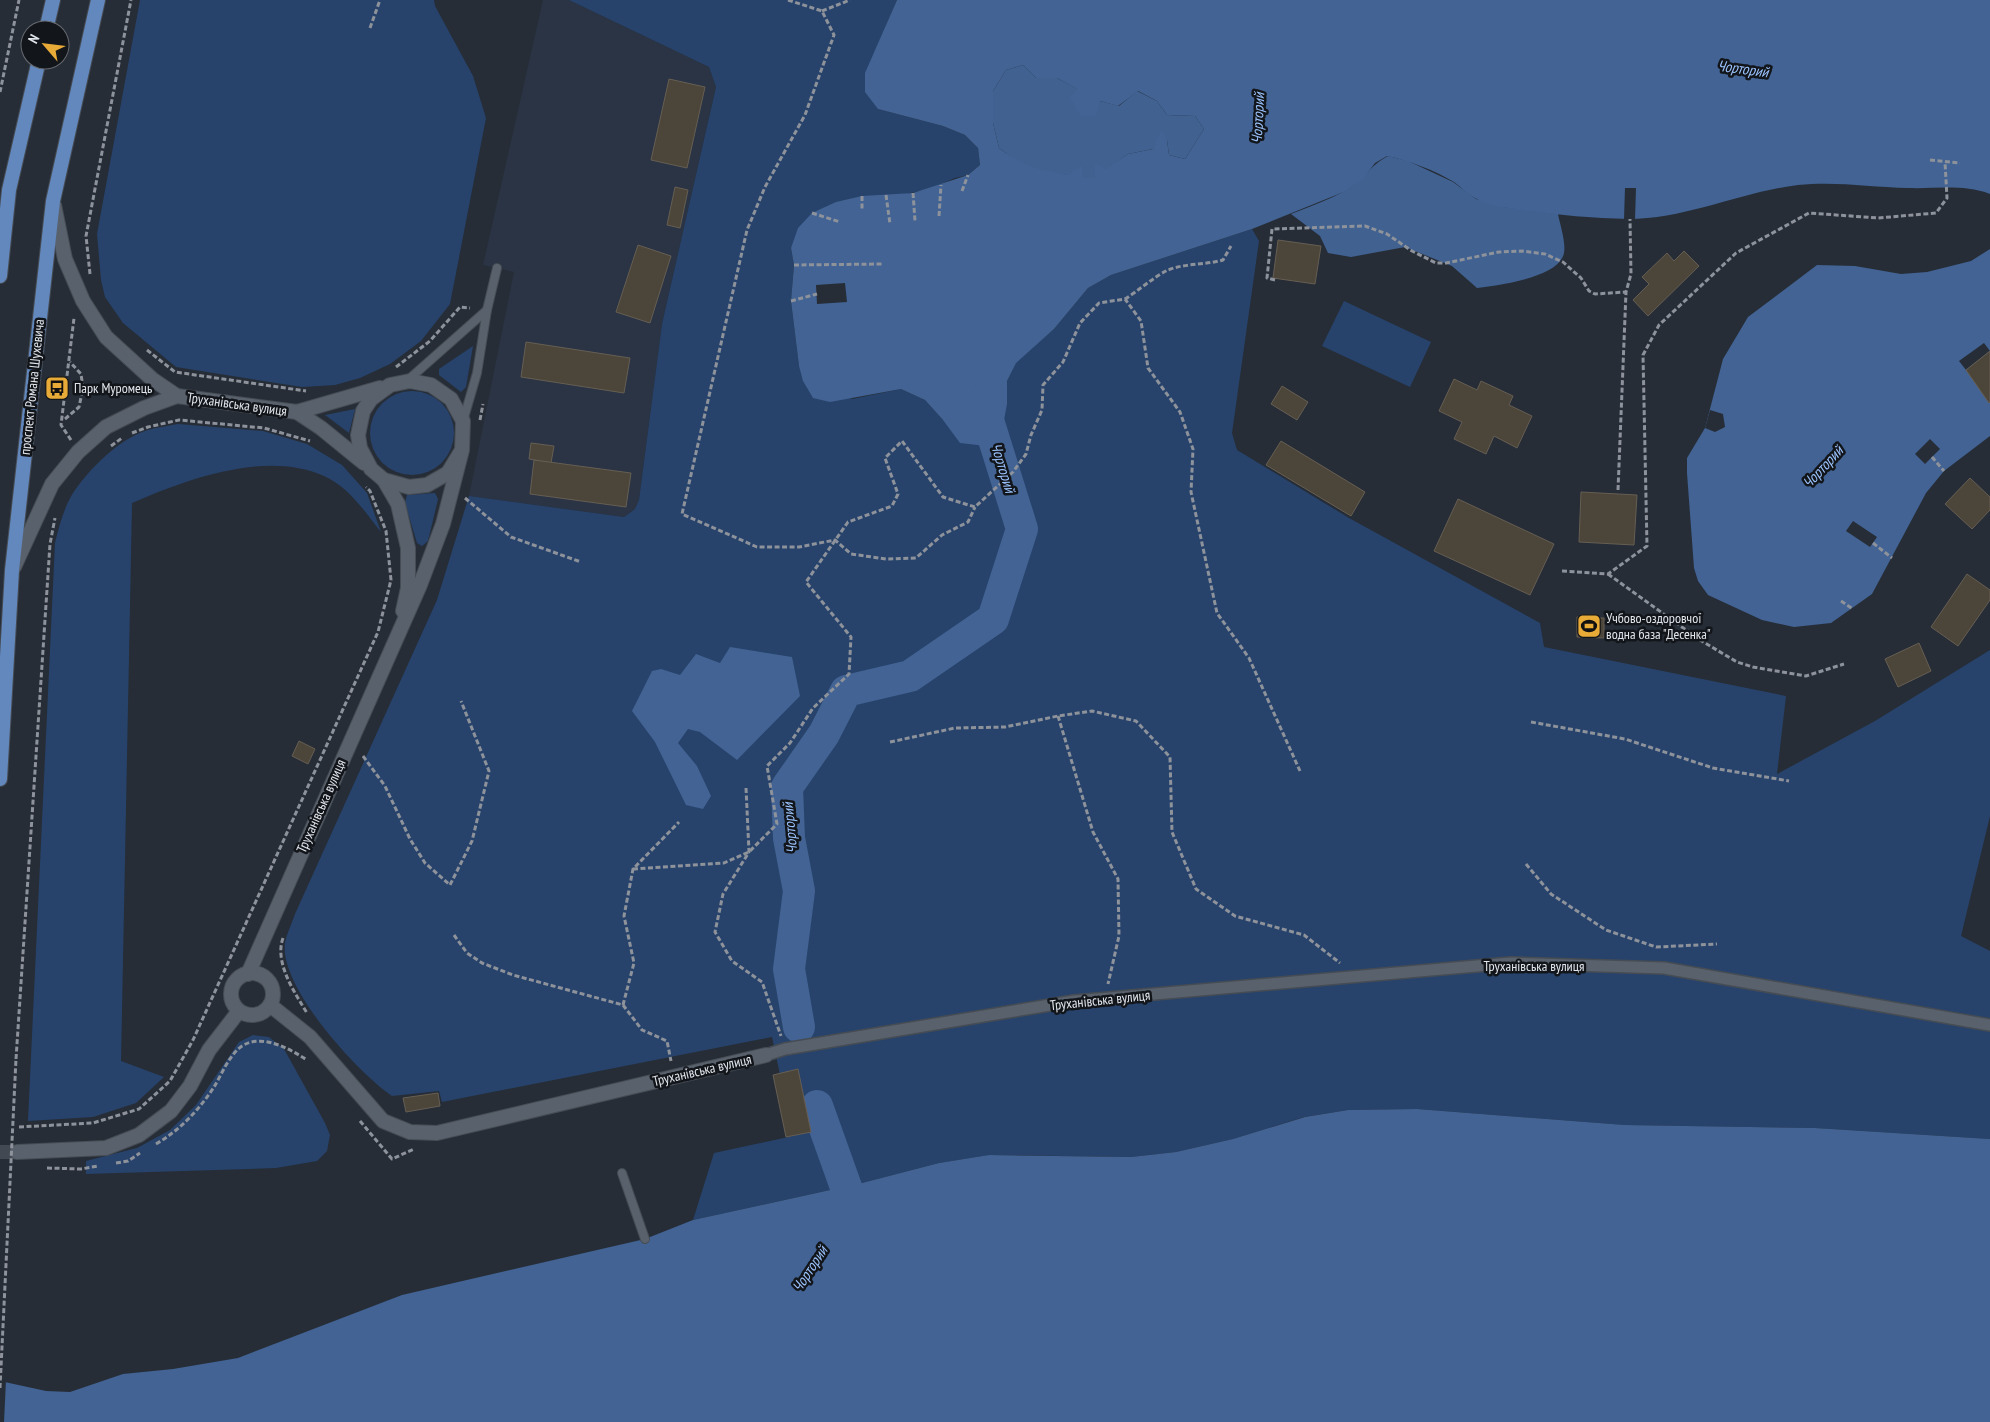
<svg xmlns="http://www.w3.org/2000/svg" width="1990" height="1422" font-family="'PT Sans Narrow',sans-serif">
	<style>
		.built { fill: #2a3444 }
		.green { fill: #27436b }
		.forest { fill: #416191 }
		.water { fill: #426393; fill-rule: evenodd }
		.pier { fill: #262d37 }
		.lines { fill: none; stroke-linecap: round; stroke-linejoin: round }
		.river { stroke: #426393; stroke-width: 32 }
		.building { fill: #4c4539; stroke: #665e53 }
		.minor-tunnel { stroke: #424952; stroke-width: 14; stroke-dasharray: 14 7; stroke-linecap: butt }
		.service-casing { stroke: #464c54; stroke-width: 10 }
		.pedestrian-casing { stroke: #464c54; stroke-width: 14 }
		.minor-casing { stroke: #464c54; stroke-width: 16 }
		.primary-casing { stroke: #464c54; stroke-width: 16 }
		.path { stroke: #8d929b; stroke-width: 3; stroke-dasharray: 5 2.5; stroke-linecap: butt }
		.service { stroke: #59616c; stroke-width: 8 }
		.pedestrian { stroke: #59616c; stroke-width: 11 }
		.minor { stroke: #59616c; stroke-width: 14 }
		.primary { stroke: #6288be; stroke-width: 14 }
		.path-bridge { stroke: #8d929b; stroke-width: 3; stroke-dasharray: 5 2.5; stroke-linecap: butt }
		.labels { text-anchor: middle; stroke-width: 5; stroke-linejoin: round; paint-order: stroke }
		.street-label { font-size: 14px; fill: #e2e7ee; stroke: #12151a }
		.poi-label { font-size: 14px; fill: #e2e7ee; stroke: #12151a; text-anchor: start }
		.water-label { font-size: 15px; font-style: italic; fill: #9bc3fd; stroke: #12151a }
	</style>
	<rect width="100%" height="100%" fill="#262d37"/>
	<!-- built -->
	<path class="built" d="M543,0H569L709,67L716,87L662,324L639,500L635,509L624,517L469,496L514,272L483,265Z"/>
	<!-- green -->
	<g class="green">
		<path d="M140,0H434L435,6L473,76L486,118L450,304L421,341L390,364L360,378L335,385L302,387L176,367L123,323L105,297L101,280L97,234Z"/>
		<path d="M569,0H897L885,28L878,109L943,126L965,135L978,148L980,165L968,175L955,178L930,189L901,195L791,248L794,265L791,301L799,366L852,399L901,389L925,400L943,420L1007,404V381L1016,362L1054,329L1088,288L1111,275L1252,229L1259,241L1232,433L1237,450L1349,518L1540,623L1544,647L1786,696L1777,774L1875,721L1990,650V816L1961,936L1990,951V1139L1815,1128L1625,1125L1417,1109L1348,1110L1304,1117L1233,1139L1176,1152L1131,1157L990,1155L939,1163L862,1183L693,1220L714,1153L793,1136L772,1037L442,1102L439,1091L392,1096C358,1073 279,987 285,943C287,933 292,923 295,914L437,600L469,496L624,517L635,509L639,500L662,324L716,87L709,67Z"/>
		<path d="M1344,301L1431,342L1410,387L1322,346Z"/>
		<path d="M473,346L466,387L461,392L439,375V369Z"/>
		<circle cx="412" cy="433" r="42"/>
		<path d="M355,409L349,433L325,415Z"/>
		<path d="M178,424L263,431L307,444L342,465L367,493L381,532C365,512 349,487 324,476C266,450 187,479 132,503L121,1061L164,1077L136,1103L93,1117L28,1121L55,543C59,526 64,508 73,493C89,469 120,438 148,430C158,427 168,426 178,424Z"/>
		<path d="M435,493L438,499L428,541L422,546L417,543L405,503L407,495Z"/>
		<path d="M253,1035L269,1037L284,1049L325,1123L330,1135L327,1151L317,1161L276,1168L86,1174V1161L137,1148L170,1130L196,1105L239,1042Z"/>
	</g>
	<!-- forest -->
	<g class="forest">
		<path d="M1023,65L1036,78H1057L1100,101L1119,106L1137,91L1157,101L1167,115L1195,116L1204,129L1185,159L1169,155L1167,140L1153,149L1128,154L1095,178H1083L1037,170L1020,163L999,148L993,123V91L1006,70Z"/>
		<path d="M1388,156L1408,161L1453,182L1476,199L1504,207L1558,214C1560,225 1566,242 1564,253C1559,278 1498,285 1477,288L1452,266L1405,247L1351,257L1328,253L1320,236L1291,214C1309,207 1328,200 1345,191C1363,181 1369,166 1388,156Z"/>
	</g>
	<!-- water -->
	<g class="water">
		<path d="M897,0H1990V194C1964,184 1935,189 1908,188C1871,187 1835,181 1798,185C1740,192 1687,219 1628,219C1593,218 1558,215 1523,210C1508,208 1488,206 1475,198C1467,194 1461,187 1454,182C1434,170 1410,161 1387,156L1375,163L1362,180L1346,191L1252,229L1111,275L1088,288L1054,329L1016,363L1007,381V404L1002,431L986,446L960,443L943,420L925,400L901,389L830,402L813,398L803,381L799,366L791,301L794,265L791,248L798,228L812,213L836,202L862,196L913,193L968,175L980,165L978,148L965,135L943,126L878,109L865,92V73ZM1023,65L1036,78H1057L1077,89L1070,98L1081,117L1096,115L1100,101L1118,106L1138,91L1157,101L1167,115L1195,116L1204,129L1185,159L1169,155L1167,140L1161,130L1153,149L1128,154L1106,169L1095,163V178H1083L1082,165L1068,175C1036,169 1026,167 999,148L993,123V91L1006,70Z"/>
		<path d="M1990,249V436L1944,471L1926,493L1872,594L1831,623L1794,627L1762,620L1708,595L1698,581L1694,568L1687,473V458L1705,428L1723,359L1748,317L1817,265L1855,266L1901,274L1927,272L1971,261Z"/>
		<path d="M730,647L792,657L800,696L737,760L700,732L688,729L678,743L697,766L711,796L703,809L686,805L655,742L632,711L652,671L661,669L680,675L696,654L720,663Z"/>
		<path d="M1417,1109L1625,1125L1815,1128L1990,1139V1422H0V1381L46,1391L70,1392L123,1374L173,1369L238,1358L402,1295L645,1239L693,1220L862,1183L939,1163L989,1155L1131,1157L1176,1152L1233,1139L1305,1117L1348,1110Z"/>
	</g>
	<!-- pier -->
	<g class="pier">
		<path d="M1625,188H1636L1635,219H1624Z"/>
		<path d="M845,283L847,302L817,304L816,285Z"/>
		<path d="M1984,343L1990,351L1966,370L1959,361Z"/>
		<path d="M1710,410L1723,414L1725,427L1715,432L1705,428Z"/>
		<path d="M1930,439L1940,449L1925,464L1915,454Z"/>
		<path d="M1853,521L1877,537L1870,547L1846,531Z"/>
		<path d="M0,1379L6,1380L4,1422H0Z"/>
	</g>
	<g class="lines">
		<!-- river -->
		<g class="river">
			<path d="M799,1027L789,969L799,891L789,838L787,787L824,734L846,691L910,676L993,619L1022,529L987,417L988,395"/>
			<path d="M817,1106L852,1204L839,1225"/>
		</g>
	</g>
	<!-- building -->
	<g class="building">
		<path d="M669,79L705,87L687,168L651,160Z"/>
		<path d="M675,187L688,190L680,228L667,225Z"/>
		<path d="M1278,240L1321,246L1315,284L1273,278Z"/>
		<path d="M638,245L671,256L650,323L616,312Z"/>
		<path d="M1684,251L1699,266L1648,316L1633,300L1649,284L1642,277L1667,253L1674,261Z"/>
		<path d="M526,342L630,358L624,393L521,377Z"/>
		<path d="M1990,351V402L1989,403L1966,370Z"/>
		<path d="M1454,379L1477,390L1481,381L1513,396L1509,405L1532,416L1517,448L1494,436L1486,454L1454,439L1462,422L1439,411Z"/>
		<path d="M1282,386L1308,402L1297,420L1271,404Z"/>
		<path d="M1281,441L1365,492L1351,516L1266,465Z"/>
		<path d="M531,443L554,446L551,463L529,459Z"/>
		<path d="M534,460L631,473L626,507L530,494Z"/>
		<path d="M1970,478L1990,497V510L1972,529L1945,504Z"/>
		<path d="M1581,492L1637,495L1634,545L1579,542Z"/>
		<path d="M1458,499L1554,544L1530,595L1434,551Z"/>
		<path d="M1967,574L1990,590V600L1958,646L1931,627Z"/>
		<path d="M1577,617L1604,618V638L1577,637Z"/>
		<path d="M1919,643L1931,671L1898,687L1885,659Z"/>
		<path d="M299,741L315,749L308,764L292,756Z"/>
		<path d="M798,1069L811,1132L786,1137L773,1075Z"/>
		<path d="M438,1093L440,1106L406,1112L403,1098Z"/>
	</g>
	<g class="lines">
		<!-- minor-tunnel -->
		<path class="minor-tunnel" d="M0,1152H17"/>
		<!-- service casing -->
		<g class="service-casing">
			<g id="service">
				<path d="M408,380L487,310"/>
				<path d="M463,421L477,373L487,310L497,268"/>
				<path d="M622,1173L645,1239"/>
			</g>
		</g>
		<!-- pedestrian casing -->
		<g class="pedestrian-casing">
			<path id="pedestrian" d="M766,1055L785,1049L1074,1001L1511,963L1664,968L1990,1025"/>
		</g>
		<!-- minor casing -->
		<g class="minor-casing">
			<g id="minor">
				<path d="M54,205L65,259L83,301L106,337L152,379L177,396L297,412L380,388"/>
				<path d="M297,412L321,428L364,463"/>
				<path d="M384,480L398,504L408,548V588L403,611"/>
				<path d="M14,567L52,484L78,452L106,427L144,408L177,396"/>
				<circle cx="252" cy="994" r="21"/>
				<path d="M248,974L420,585L443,524L462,450L463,421L451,399L431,385L410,381L390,385L371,399L363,411L358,435L360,448L371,469L384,480L409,487L427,485L448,473L462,450"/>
				<path d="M270,1005L310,1037L383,1121L410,1132L437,1133L766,1055"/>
				<path d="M17,1152L106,1148L139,1135L171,1111L190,1086L209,1050L239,1011"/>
			</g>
		</g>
		<!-- primary casing -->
		<g class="primary-casing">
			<g id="primary">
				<path d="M46,30L53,0"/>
				<path d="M0,276L9,190L39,60"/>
				<path d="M0,779L12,570L53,201L98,0"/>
			</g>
		</g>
		<!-- path -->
		<g class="path">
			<path d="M788,0L822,11L834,35L805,115L765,187L747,230L682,514L757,547H799L835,540L851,554L886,559L916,558L942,535L968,522L975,507"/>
			<path d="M822,11L850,0"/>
			<path d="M370,28L380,0"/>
			<path d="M0,92L19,0"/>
			<path d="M1930,160L1960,163"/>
			<path d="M962,191L968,175"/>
			<path d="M913,193L915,221"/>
			<path d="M886,195L890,224"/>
			<path d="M862,196V209"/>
			<path d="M812,213L840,222"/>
			<path d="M939,216L941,185"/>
			<path d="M794,265L882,264"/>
			<path d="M90,274L86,236L131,0"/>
			<path d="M1275,280L1267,278L1272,229L1365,226L1387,234L1412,251L1436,263H1446L1499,252L1522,251L1545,254L1563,262L1581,278L1589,291L1595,294L1626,292"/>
			<path d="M1125,299C1138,291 1155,276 1168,270C1186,263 1205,265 1223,260L1231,246"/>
			<path d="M791,301L817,294"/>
			<path d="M147,350L175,372L306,391"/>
			<path d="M396,367L430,341L460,307L470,308"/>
			<path d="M65,419L79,407L83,388L81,374L70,362"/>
			<path d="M480,420L483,404"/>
			<path d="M132,433L148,427L179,420L264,428L310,441"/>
			<path d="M71,440L61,425L74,318"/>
			<path d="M111,446L122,438"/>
			<path d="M1932,457L1944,471"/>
			<path d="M1618,490L1626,292L1631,274L1630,219"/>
			<path d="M465,498L511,537L581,562"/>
			<path d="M1873,543L1892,558"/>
			<path d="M1562,571L1608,574L1647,546L1643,355L1659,325L1736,253L1809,213L1878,218L1936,213L1947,198L1945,162"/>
			<path d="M1608,574L1700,640L1737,662L1753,667L1806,676L1844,664"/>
			<path d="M1841,601L1853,609"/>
			<path d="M1058,716L1093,832L1118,879L1119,936L1108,984"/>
			<path d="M1531,722L1625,739L1713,768L1789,781"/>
			<path d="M890,742L955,728L1005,727L1058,716L1092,711L1136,721L1170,757L1172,832L1196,889L1235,916L1304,935L1340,963"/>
			<path d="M363,756L385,786L410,839L425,863L450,885L472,841L489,771L461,701"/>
			<path d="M746,788L749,852L723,894L715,932L732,961L762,982L781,1036"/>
			<path d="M1526,864L1551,894L1606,930L1656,947L1717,944"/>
			<path d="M633,869L724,863L749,852L777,824L767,766L790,743L813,708L849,674L851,637L806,582L848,522L892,506L898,494L885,458L902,441L943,497L975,507L1013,472L1026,454L1031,435L1042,410L1043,385L1063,362L1080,323L1099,303L1125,299L1141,321L1148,368L1180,412L1193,449L1191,492L1217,613L1249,658L1300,771"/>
			<path d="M454,935L467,953L482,963L513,975L623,1005L642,1030L667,1041L671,1061"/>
			<path d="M283,938C274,963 295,993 307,1013"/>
			<path d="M623,1005L634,963L624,916L633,869L679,822"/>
			<path d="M16,1059L50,544L55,518"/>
			<path d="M360,1121L392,1159L414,1149"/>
			<path d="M19,1127L93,1123L139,1109L170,1081L193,1040L378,632L391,580L386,531L370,491L366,487"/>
			<path d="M156,1144C180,1130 199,1110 214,1087C222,1074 229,1055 242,1046C262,1033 290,1049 307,1060"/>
			<path d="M116,1163L128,1161L140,1153"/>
			<path d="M47,1168L81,1169L98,1166"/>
		</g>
		<!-- service -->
		<use href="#service" class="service"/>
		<!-- pedestrian -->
		<use href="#pedestrian" class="pedestrian"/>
		<!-- minor -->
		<use href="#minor" class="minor"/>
		<!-- primary -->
		<use href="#primary" class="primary"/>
		<!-- path-bridge -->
		<path class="path-bridge" d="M0,1388L16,1059"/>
	</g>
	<!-- icons -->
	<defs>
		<g id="bus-square" transform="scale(1.25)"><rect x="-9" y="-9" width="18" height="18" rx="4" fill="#e8ab37" stroke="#12151a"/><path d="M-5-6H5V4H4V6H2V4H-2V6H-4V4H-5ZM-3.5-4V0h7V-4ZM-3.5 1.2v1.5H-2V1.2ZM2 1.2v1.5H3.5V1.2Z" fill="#111"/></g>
		<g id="stadium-square" transform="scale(1.25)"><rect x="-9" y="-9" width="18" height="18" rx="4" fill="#e8ab37" stroke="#12151a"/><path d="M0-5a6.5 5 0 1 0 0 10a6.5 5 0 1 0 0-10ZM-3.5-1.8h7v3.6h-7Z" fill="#111"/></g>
	</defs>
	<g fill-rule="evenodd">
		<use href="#bus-square" x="57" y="388"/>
		<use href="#stadium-square" x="1589" y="626"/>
	</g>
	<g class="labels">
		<!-- street labels -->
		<g class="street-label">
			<text transform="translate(32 387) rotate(-84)" y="5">проспект Романа Шухевича</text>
			<text transform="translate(237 404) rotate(8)" y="5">Труханівська вулиця</text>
			<text transform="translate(321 806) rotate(-66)" y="5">Труханівська вулиця</text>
			<text x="1534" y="971">Труханівська вулиця</text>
			<text transform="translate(1100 1000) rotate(-6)" y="5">Труханівська вулиця</text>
			<text transform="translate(702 1070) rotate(-13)" y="5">Труханівська вулиця</text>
		</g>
		<!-- poi labels -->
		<g class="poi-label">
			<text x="74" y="393">Парк Муромець</text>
			<text x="1606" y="623">Учбово-оздоровчої<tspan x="1606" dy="16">водна база "Десенка"</tspan></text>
		</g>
		<!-- water labels -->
		<g class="water-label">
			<text transform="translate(1743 69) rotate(8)" y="5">Чорторий</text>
			<text transform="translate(1258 118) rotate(-87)" y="5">Чорторий</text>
			<text transform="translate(1823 467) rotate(-47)" y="5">Чорторий</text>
			<text transform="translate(1003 468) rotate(73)" y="5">Чорторий</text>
			<text transform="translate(790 828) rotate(-95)" y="5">Чорторий</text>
			<text transform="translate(810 1269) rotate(-57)" y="5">Чорторий</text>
		</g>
	</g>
	<!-- north arrow -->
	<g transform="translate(45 45) rotate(298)"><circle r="24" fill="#12151a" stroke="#65696f"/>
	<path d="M0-4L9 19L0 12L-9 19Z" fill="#e8ab37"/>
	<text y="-8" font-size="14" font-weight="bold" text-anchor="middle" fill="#e2e7ee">N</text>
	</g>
</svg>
